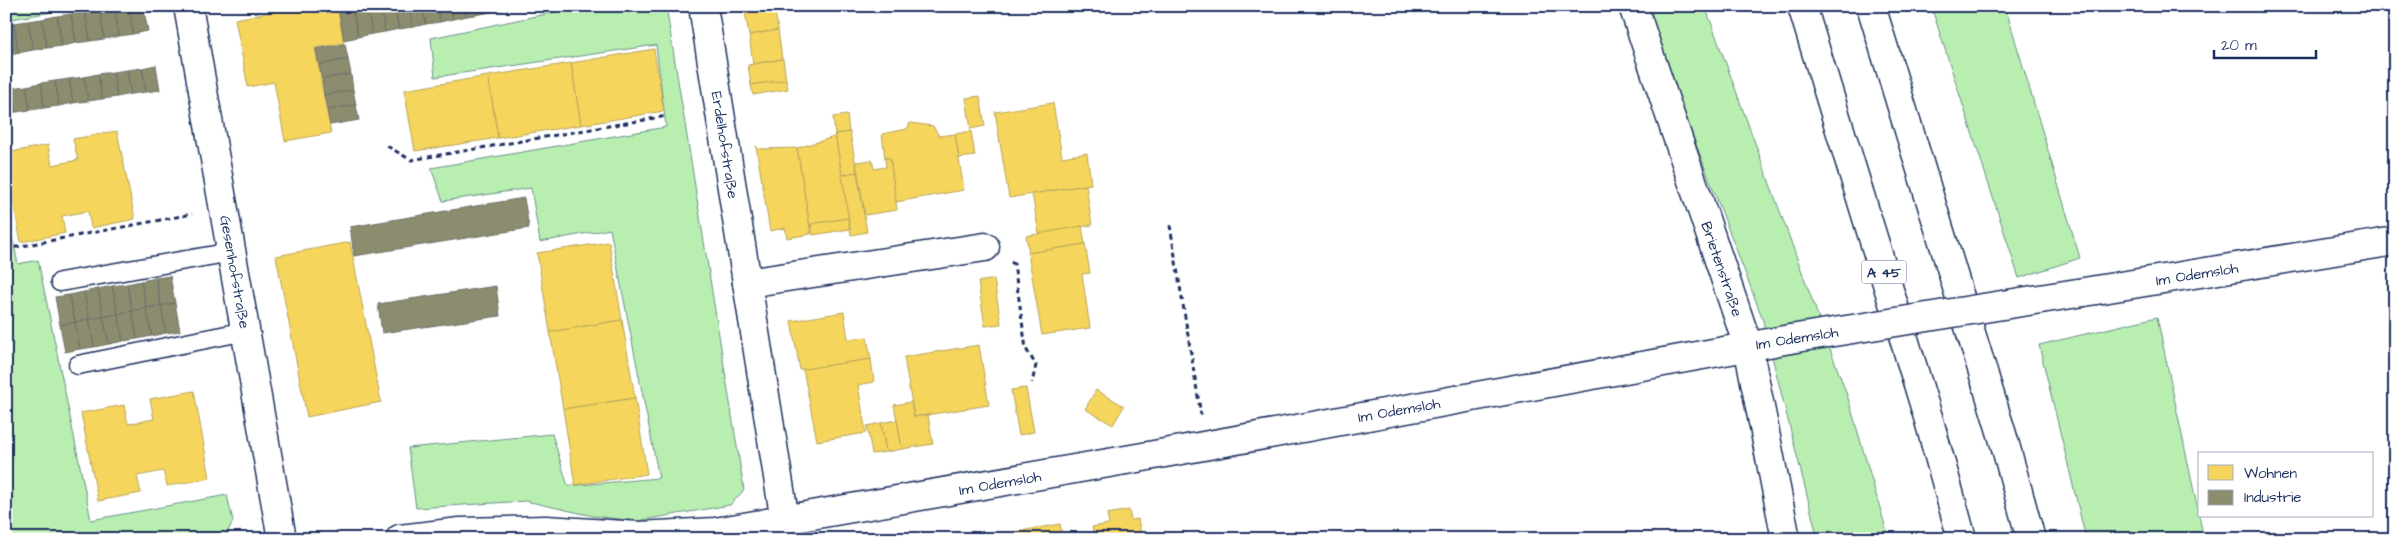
<svg xmlns="http://www.w3.org/2000/svg" width="2401" height="545" font-family="'Architects Daughter',sans-serif">
	<style>
		.green { fill: #b8efb1; stroke: #6a8f88 }
		.homes { fill: #f6d55c; stroke: #b4a35d }
		.industry { fill: #8c8c6e; stroke: #6a7069 }
		.lines { fill: none; stroke-linecap: round; stroke-linejoin: round }
		.service-casing { stroke: #1b2f5e; stroke-width: 21 }
		.minor-casing { stroke: #1b2f5e; stroke-width: 31 }
		.motorway-casing { stroke: #1b2f5e; stroke-width: 31 }
		.path { stroke: #1b2f5e; stroke-width: 3; stroke-dasharray: 5 4; stroke-linecap: butt }
		.service { stroke: #fff; stroke-width: 18 }
		.minor { stroke: #fff; stroke-width: 28 }
		.motorway { stroke: #fff; stroke-width: 28 }
		.minor-bridge-casing { stroke: #1b2f5e; stroke-width: 31; stroke-linecap: butt }
		.minor-bridge { stroke: #fff; stroke-width: 28 }
		.labels { text-anchor: middle; stroke-width: 5; stroke-linejoin: round; paint-order: stroke }
		.shield { fill: #fff; stroke: #5f6d8e; stroke-width: 1 }
		.shield-label { font-size: 14px; font-weight: bold; fill: #1b2f5e }
		.street-label { font-size: 15px; fill: #1b2f5e; stroke: #fff }
	</style>
	<rect width="100%" height="100%" fill="#fff"/>
	<filter id="ink" filterUnits="userSpaceOnUse"><feTurbulence type="fractalNoise" baseFrequency=".02" numOctaves="2"/><feDisplacementMap in="SourceGraphic" scale="10" xChannelSelector="R" yChannelSelector="G"/><feConvolveMatrix kernelMatrix="1 2 1 2 8 2 1 2 1" color-interpolation-filters="sRGB"/></filter>
	<g filter="url(#ink)">
		<!-- green -->
		<g class="green">
			<path d="M6,6H86L6,20Z"/>
			<path d="M584,6H666L744,490L730,505L637,521L593,516L526,501L416,508L408,448L552,434L568,486L659,478L610,229L540,242L531,188L443,201L431,168L666,127L656,45L435,77L431,38Z"/>
			<path d="M1643,6H1705L1848,398L1889,539H1818L1762,317Z"/>
			<path d="M1931,6H2005L2080,258L2019,278Z"/>
			<path d="M6,208L18,264L38,260L91,520L227,495L233,521L224,539H6Z"/>
			<path d="M2157,317L2204,539H2086L2039,345Z"/>
		</g>
		<!-- homes -->
		<g class="homes">
			<path d="M302,6H337L344,43L315,48L331,133L285,141L274,82L248,87L235,19Z"/>
			<path d="M774,6L778,30L749,35L744,7Z"/>
			<path d="M1090,6H1137L1091,13Z"/>
			<path d="M778,30L782,59L753,64L749,35Z"/>
			<path d="M654,49L664,111L581,125L571,63Z"/>
			<path d="M783,59L786,80L751,85L748,65Z"/>
			<path d="M571,63L581,125L498,138L488,76Z"/>
			<path d="M488,76L498,138L415,151L404,90Z"/>
			<path d="M786,80L788,89L753,95L751,85Z"/>
			<path d="M980,96L985,126L971,129L966,98Z"/>
			<path d="M1053,103L1062,157L1087,153L1091,184L1009,198L995,112Z"/>
			<path d="M847,115L849,132L835,134L833,117Z"/>
			<path d="M910,123L933,126L939,136L955,134L964,190L896,202L890,158H885L882,134L907,129Z"/>
			<path d="M117,131L135,219L91,228L88,211L62,216L65,233L21,242L6,165V153L48,145L52,165L78,160L73,139Z"/>
			<path d="M971,131L975,156L959,158L955,134Z"/>
			<path d="M850,132L857,172L842,175L835,134Z"/>
			<path d="M835,134L849,218L811,224V234L797,148L834,137Z"/>
			<path d="M756,146L759,149L797,148L811,234L787,238L785,228L770,231Z"/>
			<path d="M885,158H890L897,210L865,215L856,162L872,160L874,169L886,167Z"/>
			<path d="M857,172L867,232L851,235L842,175Z"/>
			<path d="M1086,185L1092,225L1039,234L1032,194Z"/>
			<path d="M848,218L850,229L813,235L811,224Z"/>
			<path d="M1082,226L1085,244L1029,253L1026,236Z"/>
			<path d="M350,242L381,402L307,417L276,256Z"/>
			<path d="M609,242L622,320L550,332L537,253Z"/>
			<path d="M1085,244L1090,273L1082,274L1090,328L1042,335L1028,253Z"/>
			<path d="M994,279L1001,324L985,326L978,282Z"/>
			<path d="M844,312L848,339L867,337L871,359L800,370L791,321Z"/>
			<path d="M622,320L635,398L563,409L550,332Z"/>
			<path d="M979,345L989,405L914,417L904,357Z"/>
			<path d="M871,359L874,382L858,385L866,433L817,441L803,369Z"/>
			<path d="M1026,388L1034,432L1019,435L1011,390Z"/>
			<path d="M1096,390L1124,406L1113,425L1085,409Z"/>
			<path d="M194,391L210,478L167,486L163,471L137,476L141,493L98,501L81,413L124,405L128,424L154,419L150,399Z"/>
			<path d="M635,398L647,474L575,485L563,409Z"/>
			<path d="M911,402L914,417L928,415L933,444L902,449L894,405Z"/>
			<path d="M897,420L902,449L886,452L881,423Z"/>
			<path d="M881,423L886,452L872,454L867,426Z"/>
			<path d="M1129,510L1131,520L1138,519L1142,539H1095L1092,527L1109,524L1107,514Z"/>
			<path d="M1060,524L1063,539H1016L1015,532Z"/>
		</g>
		<!-- industry -->
		<g class="industry">
			<path d="M129,6L133,34L119,36L114,7Z"/>
			<path d="M129,6H143L148,31L133,34Z"/>
			<path d="M381,6H394L399,29L385,32Z"/>
			<path d="M381,6L385,32L372,34L367,8Z"/>
			<path d="M394,6H409L413,27L399,29Z"/>
			<path d="M409,6H423L426,24L413,27Z"/>
			<path d="M423,6H437L440,22L426,24Z"/>
			<path d="M437,6H451L453,19L440,22Z"/>
			<path d="M451,6H465L467,16L453,19Z"/>
			<path d="M465,6H479L481,14L467,16Z"/>
			<path d="M479,6H494L495,11L481,14Z"/>
			<path d="M494,6H508V9L495,11Z"/>
			<path d="M114,7L119,36L104,39L100,9Z"/>
			<path d="M367,8L372,34L358,37L353,11Z"/>
			<path d="M100,9L104,39L90,41L85,12Z"/>
			<path d="M353,11L358,37L344,40L339,13Z"/>
			<path d="M85,12L90,41L76,43L71,14Z"/>
			<path d="M71,14L76,43L62,46L57,16Z"/>
			<path d="M57,16L62,46L47,48L42,19Z"/>
			<path d="M42,19L47,48L33,50L28,21Z"/>
			<path d="M28,21L33,50L18,53L14,23Z"/>
			<path d="M14,23L18,53L6,55V24Z"/>
			<path d="M345,44L348,59L319,65L316,49Z"/>
			<path d="M348,59L351,74L322,79L319,65Z"/>
			<path d="M156,65L160,90L146,92L142,68Z"/>
			<path d="M142,68L146,92L131,94L127,70Z"/>
			<path d="M127,70L131,94L117,97L113,72Z"/>
			<path d="M113,72L117,97L102,99L98,74Z"/>
			<path d="M98,74L102,99L88,101L84,77Z"/>
			<path d="M351,74L353,90L324,95L322,79Z"/>
			<path d="M84,77L88,101L73,103L69,79Z"/>
			<path d="M69,79L73,103L59,106L55,81Z"/>
			<path d="M55,81L59,106L44,108L41,83Z"/>
			<path d="M41,83L44,108L30,110L26,86Z"/>
			<path d="M26,86L30,110L16,112L12,88Z"/>
			<path d="M12,88L16,112L6,114V89Z"/>
			<path d="M353,90L356,105L327,110L324,95Z"/>
			<path d="M356,105L359,120L330,125L327,110Z"/>
			<path d="M524,198L529,228L354,256L350,227Z"/>
			<path d="M170,276L175,303L161,306L156,278Z"/>
			<path d="M156,278L161,306L146,308L141,281Z"/>
			<path d="M141,281L146,308L132,311L127,284Z"/>
			<path d="M127,284L132,311L118,314L112,286Z"/>
			<path d="M112,286L118,314L103,317L98,289Z"/>
			<path d="M496,286L500,316L382,333L378,304Z"/>
			<path d="M98,289L103,317L89,319L84,292Z"/>
			<path d="M84,292L89,319L75,322L69,295Z"/>
			<path d="M69,295L75,322L60,325L55,297Z"/>
			<path d="M175,303L180,331L166,333L161,306Z"/>
			<path d="M161,306L166,333L152,336L146,308Z"/>
			<path d="M146,308L152,336L137,339L132,311Z"/>
			<path d="M132,311L137,339L123,341L118,314Z"/>
			<path d="M118,314L123,341L109,344L103,317Z"/>
			<path d="M103,317L109,344L94,347L89,319Z"/>
			<path d="M89,319L94,347L80,349L75,322Z"/>
			<path d="M75,322L80,349L65,352L60,325Z"/>
		</g>
		<g class="lines">
			<!-- service casing -->
			<g class="service-casing">
				<g id="service">
					<path d="M60,282L232,252"/>
					<path d="M78,365L246,331"/>
				</g>
			</g>
			<!-- minor casing -->
			<g class="minor-casing">
				<g id="minor">
					<path d="M188,6L282,539"/>
					<path d="M703,6L785,521"/>
					<path d="M1633,6L1748,346L1786,539"/>
					<path d="M747,283L985,247"/>
					<path d="M2084,292L2395,241"/>
					<path d="M400,539L460,532L546,530L639,536L715,532L1143,457L1790,339"/>
				</g>
			</g>
			<!-- motorway casing -->
			<g class="motorway-casing">
				<g id="motorway">
					<path d="M1802,6L1928,417L1962,539"/>
					<path d="M1871,6L2004,441L2031,539"/>
				</g>
			</g>
			<!-- path -->
			<g class="path">
				<path d="M387,146L411,160L667,116"/>
				<path d="M1170,225L1201,415"/>
				<path d="M6,249L192,214"/>
				<path d="M1011,262L1014,264L1026,349L1036,365L1032,383"/>
			</g>
			<!-- service -->
			<use href="#service" class="service"/>
			<!-- minor -->
			<use href="#minor" class="minor"/>
			<!-- motorway -->
			<use href="#motorway" class="motorway"/>
			<!-- minor-bridge casing -->
			<g class="minor-bridge-casing">
				<path id="minor-bridge" d="M1790,339L2084,292"/>
			</g>
			<!-- minor-bridge -->
			<use href="#minor-bridge" class="minor-bridge"/>
		</g>
	</g>
	<g class="labels">
		<!-- shield labels -->
		<rect class="shield" x="1861.5" y="260.5" width="45" height="23" rx="4"/>
		<g class="shield-label">
			<text x="1884" y="277">A 45</text>
		</g>
		<!-- street labels -->
		<g class="street-label">
			<text transform="translate(725 145) rotate(81)" y="5">Erdelhofstraße</text>
			<text transform="translate(1722 269) rotate(71)" y="5">Brietenstraße</text>
			<text transform="translate(235 272) rotate(80)" y="5">Gesenhofstraße</text>
			<text transform="translate(2197 274) rotate(-9)" y="5">Im Odemsloh</text>
			<text transform="translate(1797 338) rotate(-9)" y="5">Im Odemsloh</text>
			<text transform="translate(1399 410) rotate(-10)" y="5">Im Odemsloh</text>
			<text transform="translate(1000 483) rotate(-10)" y="5">Im Odemsloh</text>
		</g>
	</g>
	<!-- margin -->
	<rect width="2401" height="545" fill="none" stroke="#fff" stroke-width="25"/>
	<rect x="12" y="12" width="2376" height="520" fill="none" stroke="#1b2f5e" stroke-width="2" filter="url(#ink)"/>
	<!-- legend -->
	<rect x="2198" y="452" width="175" height="65" fill="#ffffff" stroke="#a4acbf"/>
	<rect x="2208" y="465" width="25" height="15" fill="#f6d55c" stroke="#a4acbf"/>
	<text x="2244" y="478" font-size="15" fill="#1b2f5e">Wohnen</text>
	<rect x="2208" y="490" width="25" height="15" fill="#8c8c6e" stroke="#a4acbf"/>
	<text x="2244" y="502" font-size="15" fill="#1b2f5e">Industrie</text>
	<!-- scale -->
	<path d="M2214 50v8h102v-8" fill="none" stroke="#1b2f5e" stroke-width="2.5"/>
	<text x="2221" y="50" font-size="15" fill="#1b2f5e" stroke="#ffffff" stroke-width="4" paint-order="stroke">20 m</text>
</svg>
